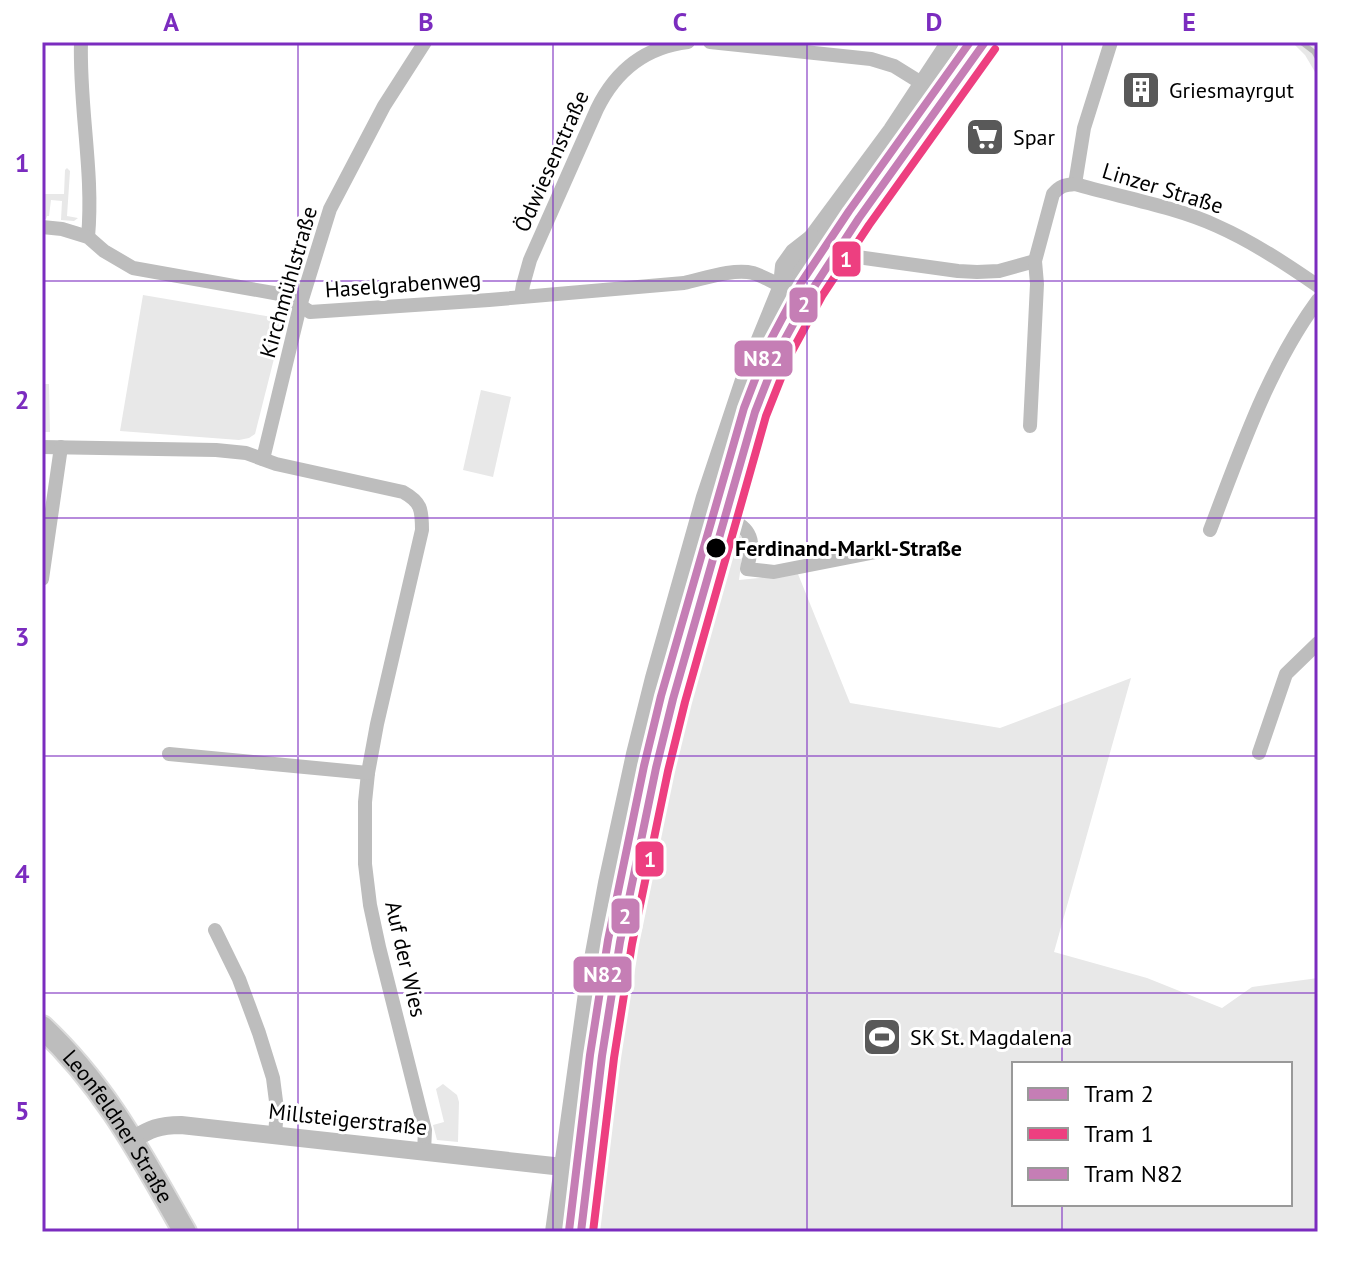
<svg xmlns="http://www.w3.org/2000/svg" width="1360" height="1274" font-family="'PT Sans',sans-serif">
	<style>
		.green { fill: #e8e8e8; fill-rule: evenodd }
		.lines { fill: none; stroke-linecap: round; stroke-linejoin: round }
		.stream { stroke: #bababa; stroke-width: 5 }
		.primary-casing { stroke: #dbdbdb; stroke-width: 26 }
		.minor { stroke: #bdbdbd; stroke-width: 14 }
		.tertiary { stroke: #bdbdbd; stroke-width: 18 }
		.primary { stroke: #bdbdbd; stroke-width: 22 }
		.tram-1-casing { stroke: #fff; stroke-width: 14 }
		.tram-2-casing { stroke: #fff; stroke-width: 14 }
		.tram-3-casing { stroke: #fff; stroke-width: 14 }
		.tram-1 { stroke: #c57eb5; stroke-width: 8 }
		.tram-2 { stroke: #ed3f80; stroke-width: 8 }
		.tram-3 { stroke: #c57eb5; stroke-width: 8 }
		.grid { fill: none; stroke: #7b2cbf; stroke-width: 2; stroke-opacity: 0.55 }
		.stop-dot { fill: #000; stroke: #fff; stroke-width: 3 }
		.labels { text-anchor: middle; stroke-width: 6; stroke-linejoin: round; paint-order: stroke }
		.poi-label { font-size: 22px; fill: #000; stroke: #fff; text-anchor: start }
		.street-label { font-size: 22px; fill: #000; stroke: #fff }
		.stop-label { font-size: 22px; font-weight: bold; fill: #000; stroke: #fff; text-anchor: start }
		.line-badge { stroke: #fff; stroke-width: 3 }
		.badge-label { font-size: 22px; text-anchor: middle; font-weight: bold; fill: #fff }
		.neatline { fill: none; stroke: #7b2cbf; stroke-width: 3 }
		.grid-label { font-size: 26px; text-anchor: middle; font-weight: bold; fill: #7b2cbf }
	</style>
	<rect width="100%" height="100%" fill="#fff"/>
	<!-- green -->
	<g class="green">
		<path d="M1292,42H1318V77L1305,55Z"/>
		<path d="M67,168L70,171L67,216L78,218L74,221L61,220L62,201L51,200L49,216H47L46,219H42V194H64L65,170Z"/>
		<path d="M143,295L284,319L255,434L249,438L239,440L120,431Z"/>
		<path d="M42,384H49L50,432H42Z"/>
		<path d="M481,390L511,397L493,477L463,470Z"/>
		<path d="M734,530L742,537L744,542L739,580L798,574L850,703L1000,728L1131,678L1054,952L1147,978L1222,1008L1252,987L1318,978V1232H594C606,1144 616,1055 631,967C656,820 688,672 734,530ZM1014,1064H1290V1204H1014Z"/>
		<path d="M443,1084L457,1095L459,1102L458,1142L437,1140L433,1125L444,1122L436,1089Z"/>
	</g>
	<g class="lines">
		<!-- stream -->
		<path class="stream" d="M1301,42L1314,52L1318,59"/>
		<!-- primary casing -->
		<g class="primary-casing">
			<g id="primary">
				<path id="s1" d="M42,1027C107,1088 142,1157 185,1232"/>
			</g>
		</g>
		<!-- minor -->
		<g class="minor">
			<path d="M81,42C79,107 94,172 88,237"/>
			<path d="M710,42L871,59L894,66L923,84"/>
			<path d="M1075,184L1084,128L1111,42"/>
			<path d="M42,227L62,229L88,237L104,251L133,268L285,295L310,312L489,300L684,283C703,279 733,268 753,273C763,276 772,282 782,286"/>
			<path d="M812,238L829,250L843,255L958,271L977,272L999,271L1035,261"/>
			<path d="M521,297L523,285L530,260L597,109C616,70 645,47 688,42"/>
			<path d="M1030,426L1037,284L1035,261L1053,194C1060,186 1064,185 1075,184C1120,197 1176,207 1217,226C1253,242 1286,264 1318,286"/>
			<path d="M42,447L216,450L246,453L276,464L403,492C421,502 422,509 422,530L377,724L368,773L365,802V864L370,905L379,947L425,1130L424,1152"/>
			<path d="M263,459L300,306L330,209L384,106L425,42"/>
			<path d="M700,511C722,517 754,521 751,550C750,557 748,563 747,569L774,572L881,551"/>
			<path d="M1210,530C1240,452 1268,368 1318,300"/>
			<path d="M42,579L61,447"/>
			<path d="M1259,753L1286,674L1318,643"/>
			<path d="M169,754L368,773"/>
			<path d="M215,930L239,979L259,1033L273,1078L277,1109L275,1135"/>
		</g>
		<!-- tertiary -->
		<g class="tertiary">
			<path d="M782,286L795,277L802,266L812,238L892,130L950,42"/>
			<path d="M132,1140C150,1129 159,1125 181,1125L563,1167"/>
			<path d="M554,1232L588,986L607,883L635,754L654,678L705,497L746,374L782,286L784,266L794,252L812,238"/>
		</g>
		<!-- primary -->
		<use href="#primary" class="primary"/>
		<!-- tram-1 casing -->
		<g class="tram-1-casing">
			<path id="tram-1" d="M581,1232L602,1056L620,942L656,768L673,699L755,412L780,348L812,290L859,218L985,42"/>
		</g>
		<!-- tram-2 casing -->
		<g class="tram-2-casing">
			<path id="tram-2" d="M593,1232L614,1058L632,944L668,771L685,702L766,416L791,353L822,296L869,225L995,49"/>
		</g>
		<!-- tram-3 casing -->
		<g class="tram-3-casing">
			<path id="tram-3" d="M569,1231L590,1055L608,940L644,766L661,696L744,408L769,343L801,283L849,211L970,42"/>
		</g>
		<!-- tram-1 -->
		<use href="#tram-1" class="tram-1"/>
		<!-- tram-2 -->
		<use href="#tram-2" class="tram-2"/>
		<!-- tram-3 -->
		<use href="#tram-3" class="tram-3"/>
	</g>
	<!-- grid -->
	<path class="grid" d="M298,42V1232M553,42V1232M807,42V1232M1062,42V1064M42,281H1318M42,518H1318M42,756H1318M42,993H1318M1062,1204V1232"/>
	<!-- icons -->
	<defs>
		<g id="building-square" transform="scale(2)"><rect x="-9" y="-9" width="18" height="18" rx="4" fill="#595959" stroke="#fff"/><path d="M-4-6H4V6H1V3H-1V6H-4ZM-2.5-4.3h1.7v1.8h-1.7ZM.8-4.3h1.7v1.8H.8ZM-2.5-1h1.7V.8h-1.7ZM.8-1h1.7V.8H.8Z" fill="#fff"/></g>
		<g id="supermarket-square" transform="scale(2)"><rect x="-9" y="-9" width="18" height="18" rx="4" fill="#595959" stroke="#fff"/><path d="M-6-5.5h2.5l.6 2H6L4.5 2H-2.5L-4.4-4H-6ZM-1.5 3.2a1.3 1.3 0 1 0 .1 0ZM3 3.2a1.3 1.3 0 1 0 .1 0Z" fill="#fff"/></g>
		<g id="stadium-square" transform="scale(2)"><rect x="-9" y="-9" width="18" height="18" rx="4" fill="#595959" stroke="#fff"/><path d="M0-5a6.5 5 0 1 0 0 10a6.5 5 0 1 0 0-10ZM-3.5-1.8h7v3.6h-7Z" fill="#fff"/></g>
	</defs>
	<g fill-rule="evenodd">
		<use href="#building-square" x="1141" y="90"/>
		<use href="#supermarket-square" x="985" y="137"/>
		<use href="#stadium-square" x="882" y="1037"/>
	</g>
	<!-- markers -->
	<circle class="stop-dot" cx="716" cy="548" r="11"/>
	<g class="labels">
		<!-- poi labels -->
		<g class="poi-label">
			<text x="1169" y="98">Griesmayrgut</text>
			<text x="1013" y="145">Spar</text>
			<text x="910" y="1045">SK St. Magdalena</text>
		</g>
		<!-- street labels -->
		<g class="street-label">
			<text transform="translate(551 161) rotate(-66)" y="8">Ödwiesenstraße</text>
			<text transform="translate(1163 188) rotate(17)" y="8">Linzer Straße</text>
			<text transform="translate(288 282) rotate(-74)" y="8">Kirchmühlstraße</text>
			<text transform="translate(403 284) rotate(-4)" y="8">Haselgrabenweg</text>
			<text transform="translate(406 959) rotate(77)" y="8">Auf der Wies</text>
			<text transform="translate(348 1119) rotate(6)" y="8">Millsteigerstraße</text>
			<text dy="8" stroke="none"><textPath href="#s1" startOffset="126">Leonfeldner Straße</textPath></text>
		</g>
		<!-- stop labels -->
		<g class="stop-label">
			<text x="735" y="556">Ferdinand-Markl-Straße</text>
		</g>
	</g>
	<g class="line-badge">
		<rect x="831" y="240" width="31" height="38" rx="8" fill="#ed3f80"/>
		<rect x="788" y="286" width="31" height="38" rx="8" fill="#c57eb5"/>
		<rect x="733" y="339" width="61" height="39" rx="8" fill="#c57eb5"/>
		<rect x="634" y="840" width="31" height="38" rx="8" fill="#ed3f80"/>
		<rect x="610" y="897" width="31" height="38" rx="8" fill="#c57eb5"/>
		<rect x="572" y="955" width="61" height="39" rx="8" fill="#c57eb5"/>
	</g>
	<g class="badge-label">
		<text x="846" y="267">1</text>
		<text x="804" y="312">2</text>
		<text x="763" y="366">N82</text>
		<text x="650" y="867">1</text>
		<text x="625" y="924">2</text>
		<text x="603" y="982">N82</text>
	</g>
	<!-- border -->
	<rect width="1360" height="1274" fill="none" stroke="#ffffff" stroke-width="88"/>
	<!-- legend -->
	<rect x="1012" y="1062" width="280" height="144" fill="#ffffff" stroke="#999999" stroke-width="2"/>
	<rect x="1028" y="1088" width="40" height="12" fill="#c57eb5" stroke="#999999" stroke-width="2"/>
	<text x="1084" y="1102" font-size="24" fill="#000000">Tram 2</text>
	<rect x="1028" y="1128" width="40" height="12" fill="#ed3f80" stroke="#999999" stroke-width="2"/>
	<text x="1084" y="1142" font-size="24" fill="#000000">Tram 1</text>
	<rect x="1028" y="1168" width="40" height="12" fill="#c57eb5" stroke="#999999" stroke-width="2"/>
	<text x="1084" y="1182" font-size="24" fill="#000000">Tram N82</text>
	<rect x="44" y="44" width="1272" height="1186" class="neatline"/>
	<g class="grid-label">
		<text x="171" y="31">A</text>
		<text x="426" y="31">B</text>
		<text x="680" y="31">C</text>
		<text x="934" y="31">D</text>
		<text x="1189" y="31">E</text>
		<text x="22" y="172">1</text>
		<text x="22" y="409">2</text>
		<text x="22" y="646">3</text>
		<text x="22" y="883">4</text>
		<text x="22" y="1120">5</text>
	</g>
</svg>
